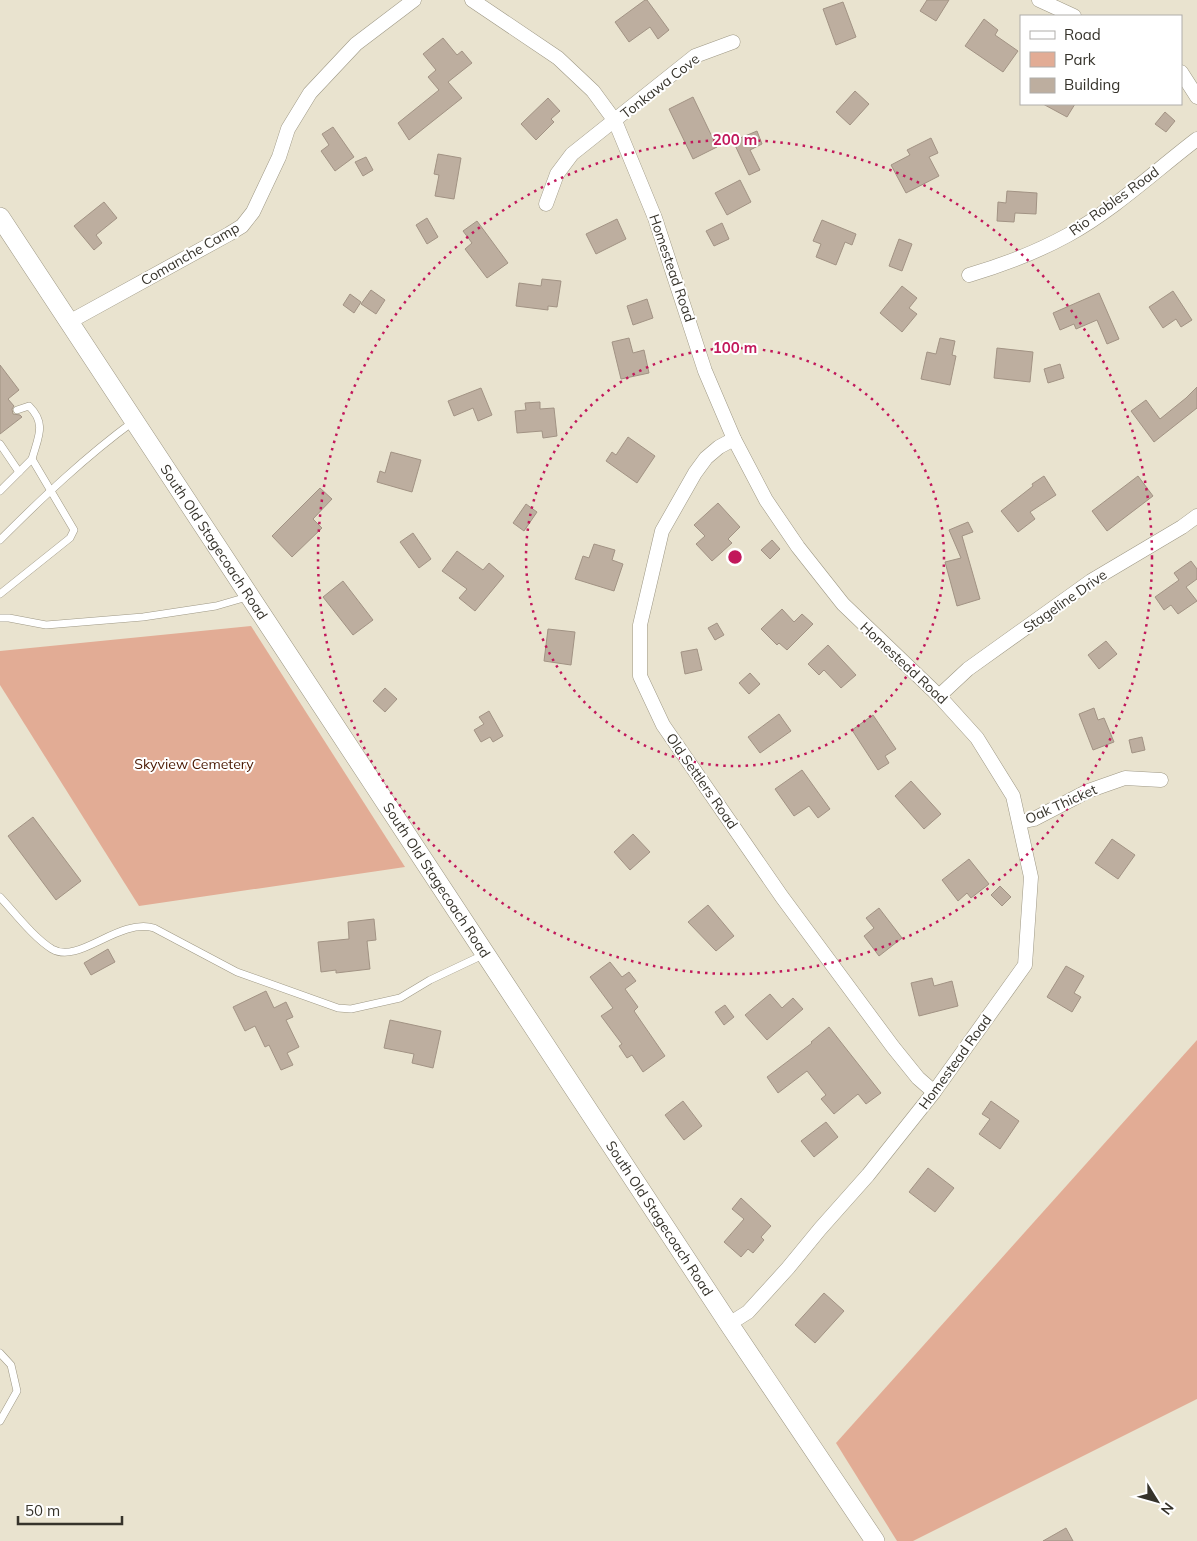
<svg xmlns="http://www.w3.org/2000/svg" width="1197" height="1541" font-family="Mulish,sans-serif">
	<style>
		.green { fill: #e2ac95 }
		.building { fill: #bdae9f; stroke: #a29384 }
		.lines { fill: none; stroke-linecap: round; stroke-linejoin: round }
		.lane-casing { stroke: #9e9885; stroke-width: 8 }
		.street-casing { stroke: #9e9885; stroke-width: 15 }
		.secondary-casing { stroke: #9e9885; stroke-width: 20 }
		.lane { stroke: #fff; stroke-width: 7 }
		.street { stroke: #fff; stroke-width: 14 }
		.secondary { stroke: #fff; stroke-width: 19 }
		.ring { fill: none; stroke: #c2185b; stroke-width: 2.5; stroke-dasharray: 2.5 5 }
		.labels { text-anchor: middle; stroke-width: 4; stroke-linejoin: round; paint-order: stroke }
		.street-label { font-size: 14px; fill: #36332b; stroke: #fff }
		.park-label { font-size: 14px; fill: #491700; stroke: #fff }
		.centre { fill: #c2185b; stroke: #fff; stroke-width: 2.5 }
		.ring-label { font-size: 15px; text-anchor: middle; font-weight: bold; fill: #c2185b; stroke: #fff; stroke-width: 4; stroke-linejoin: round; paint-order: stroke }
	</style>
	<rect width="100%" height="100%" fill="#e9e3cf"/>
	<!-- green -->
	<g class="green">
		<path d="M251,626L405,867L139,906L0,685V651Z"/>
		<path d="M1197,1040V1399L913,1541H897L836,1443Z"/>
	</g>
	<!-- building -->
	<g class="building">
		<path d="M645,0H647L669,30L658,39L650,27L629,42L615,22Z"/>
		<path d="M927,0H949L936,21L920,11Z"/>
		<path d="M843,2L856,37L836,45L823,9Z"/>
		<path d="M984,19L998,30L995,35L1018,51L1003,72L965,46Z"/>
		<path d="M443,38L457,55L462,51L472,63L448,82L462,98L409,140L398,123L439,90L428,77L436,70L423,54Z"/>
		<path d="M855,91L869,104L850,125L836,112Z"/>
		<path d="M693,97L717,147L693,159L669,109Z"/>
		<path d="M548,98L560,111L551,119L554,122L536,140L521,124Z"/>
		<path d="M1043,104H1075L1067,117Z"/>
		<path d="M1165,112L1175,121L1166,132L1155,124Z"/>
		<path d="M333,127L354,157L335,171L321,151L329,145L322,134Z"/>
		<path d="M757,131L762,144L750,150L760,170L749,175L733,141Z"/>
		<path d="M931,138L938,153L929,157L939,176L906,193L891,165L910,155L907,150Z"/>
		<path d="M438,154L461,158L454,199L435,196L439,175L434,174Z"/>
		<path d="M366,157L373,170L363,176L355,162Z"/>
		<path d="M740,180L751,202L727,215L715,193Z"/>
		<path d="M1007,191L1037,193L1036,214L1015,213L1014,222L997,221L998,202L1006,203Z"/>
		<path d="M104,202L117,218L96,235L102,243L94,250L74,226Z"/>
		<path d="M427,218L438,237L427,244L416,225Z"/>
		<path d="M617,219L626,239L596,254L586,234Z"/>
		<path d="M822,220L856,234L852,245L845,242L836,265L816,257L821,244L813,241Z"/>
		<path d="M477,221L508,263L487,278L465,249L472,243L463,231Z"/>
		<path d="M722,223L729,239L714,246L706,231Z"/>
		<path d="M899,239L912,244L902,271L889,266Z"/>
		<path d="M542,279L561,281L557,307L548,306V310L516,306L519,283L541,286Z"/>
		<path d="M902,286L917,298L909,308L917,314L902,332L880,313Z"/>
		<path d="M371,290L385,300L376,314L361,304Z"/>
		<path d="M1173,291L1192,320L1181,327L1176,319L1163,328L1149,307Z"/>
		<path d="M1099,293L1119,339L1107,344L1097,320L1076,329L1074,324L1060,330L1053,313Z"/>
		<path d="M350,294L361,302L354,313L343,305Z"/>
		<path d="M647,299L653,318L633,325L627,306Z"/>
		<path d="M629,338L633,353L644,350L649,373L621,379L612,342Z"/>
		<path d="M940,338L955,341L952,355L956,356L950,385L921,379L927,352L936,354Z"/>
		<path d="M997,348L1033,352L1030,382L994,378Z"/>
		<path d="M1060,364L1064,378L1048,383L1044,369Z"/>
		<path d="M0,365L19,390L8,399L14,406L12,409L13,414L20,415L22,417L0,434Z"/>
		<path d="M1197,387V408L1154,442L1131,411L1146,400L1160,419L1186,398Z"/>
		<path d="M481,388L492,415L478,421L473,408L454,416L448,401Z"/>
		<path d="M540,402V409L554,408L557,436L543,438L542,431L517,433L515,411L526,410L525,403Z"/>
		<path d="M628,437L655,456L637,483L606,461L612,452L616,455Z"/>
		<path d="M391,452L421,460L412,492L377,482L380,471L385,473Z"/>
		<path d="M1044,476L1056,495L1030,512L1035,519L1018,532L1001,511L1033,486L1032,484Z"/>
		<path d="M1138,476L1153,496L1107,531L1092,511Z"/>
		<path d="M320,488L332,499L313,519L322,528L292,557L272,536Z"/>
		<path d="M718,503L740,527L728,539L732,543L712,561L696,544L705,536L694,525Z"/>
		<path d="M526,504L537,512L524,531L513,523Z"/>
		<path d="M968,522L973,532L962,536L980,599L957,606L945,562L961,558L949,530Z"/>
		<path d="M413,533L431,559L419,568L400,542Z"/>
		<path d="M772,540L780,549L770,559L761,550Z"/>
		<path d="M594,544L615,550L612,560L623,564L614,591L575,579L583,556L589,558Z"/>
		<path d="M457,551L483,570L489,563L504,576L475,611L459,598L467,589L442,571Z"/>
		<path d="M1191,561L1197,569V579L1186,587L1197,601L1178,614L1171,605L1164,610L1155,597L1179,580L1174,573Z"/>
		<path d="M343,581L373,620L353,635L323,597Z"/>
		<path d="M782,609L794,622L802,614L813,624L787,650L779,643L777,645L761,629Z"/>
		<path d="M717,623L724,635L715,640L708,628Z"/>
		<path d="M548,629L575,632L571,665L544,661Z"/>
		<path d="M1106,641L1117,654L1099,669L1088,655Z"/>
		<path d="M828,645L856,675L841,688L824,670L819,675L808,664Z"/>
		<path d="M697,649L702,670L685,674L681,652Z"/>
		<path d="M750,673L760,684L749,694L739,683Z"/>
		<path d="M385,688L397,699L385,712L373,701Z"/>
		<path d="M1094,708L1098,720L1104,718L1114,742L1093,750L1079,714Z"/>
		<path d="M489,711L503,736L493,742L490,737L481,742L474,730L484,724L479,717Z"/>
		<path d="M779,714L791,731L760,753L748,737Z"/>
		<path d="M873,715L896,749L885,756L889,763L878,770L852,730Z"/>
		<path d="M1142,737L1145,750L1132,753L1129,740Z"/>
		<path d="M802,770L830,809L818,818L809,806L794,816L775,789Z"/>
		<path d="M911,781L941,814L924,829L895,796Z"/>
		<path d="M33,817L81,881L56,900L8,836Z"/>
		<path d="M633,834L650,852L630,870L614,852Z"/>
		<path d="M1112,839L1135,855L1118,879L1095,863Z"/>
		<path d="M969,859L989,884L971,898L967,893L958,901L942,880Z"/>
		<path d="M1000,886L1011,897L1002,906L991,895Z"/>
		<path d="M708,905L734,936L716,951L688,922Z"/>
		<path d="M879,908L902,938L879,956L864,936L874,928L866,918Z"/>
		<path d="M374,919L376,940L367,941L370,969L336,973V970L321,972L318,942L349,939L348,922Z"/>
		<path d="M108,949L115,962L91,975L84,963Z"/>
		<path d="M610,962L622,977L629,972L636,981L625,989L638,1007L634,1011L665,1056L643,1072L632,1055L627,1058L619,1046L622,1044L601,1016L613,1008L590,977Z"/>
		<path d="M1066,966L1084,976L1074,993L1081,997L1072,1012L1047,997Z"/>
		<path d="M932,978L934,986L952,981L958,1006L919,1016L911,983Z"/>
		<path d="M266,991L274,1008L286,1002L293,1017L286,1020L299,1047L287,1053L293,1065L281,1070L269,1045L265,1047L255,1026L245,1031L233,1007Z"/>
		<path d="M770,994L782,1008L793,998L803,1009L767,1040L745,1015Z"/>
		<path d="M725,1005L734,1017L724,1025L715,1012Z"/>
		<path d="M390,1020L441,1031L433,1068L412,1063L414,1054L384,1048Z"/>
		<path d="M829,1027L881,1093L866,1104L858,1094L834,1114L821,1099L826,1095L807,1071L778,1093L767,1077L812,1043L811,1042Z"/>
		<path d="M683,1101L702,1126L684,1140L665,1115Z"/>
		<path d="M991,1101L1019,1121L1000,1149L979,1134L990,1119L982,1114Z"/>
		<path d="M826,1122L838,1137L814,1157L801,1141Z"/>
		<path d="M928,1168L954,1188L935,1212L909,1192Z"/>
		<path d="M741,1198L771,1226L761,1237L764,1240L753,1253L748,1249L741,1257L724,1242L744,1219L732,1209Z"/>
		<path d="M824,1293L844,1311L815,1343L795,1325Z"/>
		<path d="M1066,1528L1073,1541H1043Z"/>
	</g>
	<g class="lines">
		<!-- lane casing -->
		<g class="lane-casing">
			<g id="lane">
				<path d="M17,410L29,406C47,424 38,437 32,459"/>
				<path d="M0,444L19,472"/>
				<path d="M0,491L32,459L74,530L70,538L0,594"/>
				<path d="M0,540C43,497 85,457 134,421"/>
				<path d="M0,618H9L46,625L143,617L216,606L247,597"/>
				<path d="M0,897C15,913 33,937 52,949C79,965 118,918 154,928L237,972L338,1008L351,1009L400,998L430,980L483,955"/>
				<path d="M0,1353L11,1365L17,1391L0,1421"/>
			</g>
		</g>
		<!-- street casing -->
		<g class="street-casing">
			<g id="street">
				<path d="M472,0L558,58L593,91L615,121L655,218L705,371L734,439L766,500L798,547L843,604L939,696L977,738L1013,796L1031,877L1025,965L934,1092L868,1175L820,1229L788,1268L748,1312L729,1324"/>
				<path d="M1039,0L1074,16"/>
				<path d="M1181,72L1197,97"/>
				<path d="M546,204L557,174L572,154L695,56L733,42"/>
				<path d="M969,275C1003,265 1037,252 1068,235C1115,209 1155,171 1197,139"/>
				<path d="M69,322L229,234L242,226L253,212L279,157L288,129L310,93L356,44L414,0"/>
				<path d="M734,439L719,447L706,458L695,473L662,531L640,625V676L663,725L782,897L893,1047L918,1078L934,1092"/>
				<path d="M939,696L968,669L1091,581L1182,527L1197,516"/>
				<path d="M1020,822L1034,819L1088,791L1125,778L1161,780"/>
			</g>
		</g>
		<!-- secondary casing -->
		<g class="secondary-casing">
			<g id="secondary">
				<path id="s1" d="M0,217L729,1324L875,1541"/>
			</g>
		</g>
		<!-- lane -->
		<use href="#lane" class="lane"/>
		<!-- street -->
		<use href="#street" class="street"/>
		<!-- secondary -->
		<use href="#secondary" class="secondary"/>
	</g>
	<!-- distance rings -->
	<g class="ring">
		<circle cx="735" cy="557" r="209"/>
		<circle cx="735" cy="557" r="417"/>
	</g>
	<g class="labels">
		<!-- street labels -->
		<g class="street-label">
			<text transform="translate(660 86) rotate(-38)" y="5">Tonkawa Cove</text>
			<text transform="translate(1114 201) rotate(-36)" y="5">Rio Robles Road</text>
			<text transform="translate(190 254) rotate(-30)" y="5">Comanche Camp</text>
			<text transform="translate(672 268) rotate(71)" y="5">Homestead Road</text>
			<text dy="5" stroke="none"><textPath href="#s1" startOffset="389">South Old Stagecoach Road</textPath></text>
			<text transform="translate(1065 601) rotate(-35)" y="5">Stageline Drive</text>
			<text transform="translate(904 663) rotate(43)" y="5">Homestead Road</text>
			<text transform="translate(702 781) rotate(55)" y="5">Old Settlers Road</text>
			<text transform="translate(1061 804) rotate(-24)" y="5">Oak Thicket</text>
			<text dy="5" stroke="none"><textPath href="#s1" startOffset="794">South Old Stagecoach Road</textPath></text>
			<text transform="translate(955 1062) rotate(-54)" y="5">Homestead Road</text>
			<text dy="5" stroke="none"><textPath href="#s1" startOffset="1199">South Old Stagecoach Road</textPath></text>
		</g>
		<!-- park labels -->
		<g class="park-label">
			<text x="194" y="769">Skyview Cemetery</text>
		</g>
	</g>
	<circle cx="735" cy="557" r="8" class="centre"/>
	<g class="ring-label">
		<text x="735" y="145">200 m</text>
		<text x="735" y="353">100 m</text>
	</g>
	<!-- legend -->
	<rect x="1020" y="15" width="162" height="90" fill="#ffffff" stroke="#afadaa"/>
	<rect x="1030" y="31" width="25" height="8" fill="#ffffff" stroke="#afadaa"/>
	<text x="1064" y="40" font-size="15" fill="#36332b">Road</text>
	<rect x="1030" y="52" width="25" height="15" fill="#e2ac95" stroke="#afadaa"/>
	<text x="1064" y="65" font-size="15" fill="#36332b">Park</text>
	<rect x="1030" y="78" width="25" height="15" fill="#bdae9f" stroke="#afadaa"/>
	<text x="1064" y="90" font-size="15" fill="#36332b">Building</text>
	<!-- north arrow -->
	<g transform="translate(1157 1501) rotate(127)" stroke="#ffffff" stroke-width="4" paint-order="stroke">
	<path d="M0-4L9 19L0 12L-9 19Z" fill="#36332b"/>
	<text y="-8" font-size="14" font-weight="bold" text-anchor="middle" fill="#36332b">N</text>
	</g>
	<!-- scale -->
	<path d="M18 1516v8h104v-8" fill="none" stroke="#36332b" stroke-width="2.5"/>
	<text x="25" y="1516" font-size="15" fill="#36332b" stroke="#ffffff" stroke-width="4" paint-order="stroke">50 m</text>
</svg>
